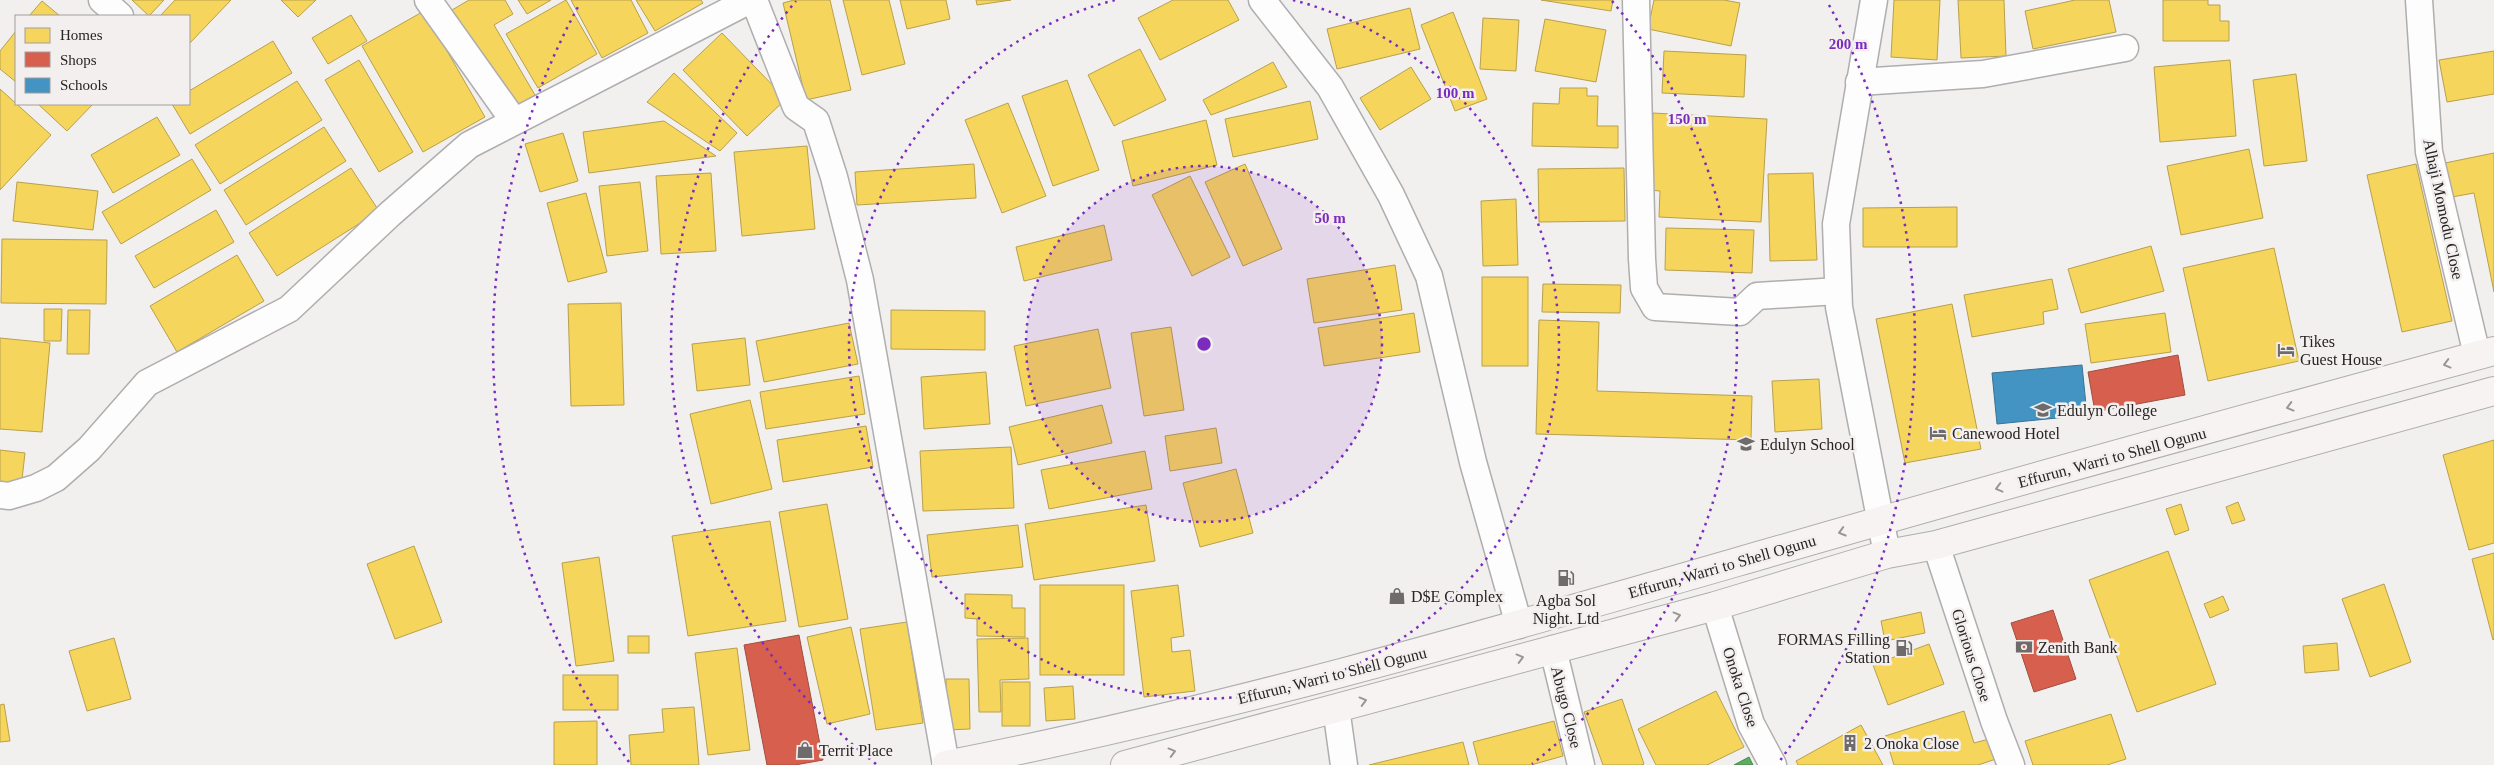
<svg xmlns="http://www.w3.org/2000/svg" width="2494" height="765" font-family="'Times New Roman',serif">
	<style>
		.homes { fill: #f6d55c; stroke: #b8a04b }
		.shops { fill: #d6604d; stroke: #a14e41 }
		.schools { fill: #4393c3; stroke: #3a7293 }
		.public { fill: #5aae61; stroke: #4a854f }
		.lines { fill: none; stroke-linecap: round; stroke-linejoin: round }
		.minor-casing { stroke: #afadad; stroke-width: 29 }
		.secondary-casing { stroke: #afadad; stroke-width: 30 }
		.minor { stroke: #fdfdfd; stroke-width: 26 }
		.secondary { stroke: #f7f3f3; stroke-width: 28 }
		.oneway { stroke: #999696 }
		.ring { fill: none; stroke: #7b2cbf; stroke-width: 2.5; stroke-dasharray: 2.5 5 }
		.labels { text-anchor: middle; stroke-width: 5; stroke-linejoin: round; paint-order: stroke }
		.street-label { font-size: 16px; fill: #262424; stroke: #f3efee }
		.poi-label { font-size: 16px; fill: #262424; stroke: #f3efee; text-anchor: start }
		.centre { fill: #7b2cbf; stroke: #f3efee; stroke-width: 2.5 }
		.ring-label { font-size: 15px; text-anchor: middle; font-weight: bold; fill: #7b2cbf; stroke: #f3efee; stroke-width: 5; stroke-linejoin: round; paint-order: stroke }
	</style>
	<rect width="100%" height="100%" fill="#f2f0ef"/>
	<!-- homes -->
	<g class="homes">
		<path d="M132,0H164L149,16Z"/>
		<path d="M175,0H231L189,44V16H160Z"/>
		<path d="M281,0H316L298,17Z"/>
		<path d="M469,0H505L513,14L494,25L535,95L511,109L452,10Z"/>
		<path d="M518,0H551L527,14Z"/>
		<path d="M566,0L597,54L538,88L506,34Z"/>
		<path d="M571,0H631L648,33L602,58Z"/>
		<path d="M636,0H701L703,3L655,31Z"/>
		<path d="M794,0H830L851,90L806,100L783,3Z"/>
		<path d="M843,0H889L905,64L862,75Z"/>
		<path d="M900,0H946L950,19L907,29Z"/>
		<path d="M976,0H1011L977,5Z"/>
		<path d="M1173,0H1228L1239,20L1160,60L1138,18Z"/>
		<path d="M1541,0H1613L1611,11Z"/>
		<path d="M1654,0H1724L1740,3L1731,46L1648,29Z"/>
		<path d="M1894,0H1940L1937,60L1891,57Z"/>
		<path d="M1958,0H2004L2006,56L1961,58Z"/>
		<path d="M2075,0H2109L2116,32L2033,49L2025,11Z"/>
		<path d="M2163,0H2208V5H2220V21H2229V41H2163Z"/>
		<path d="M42,1L60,16H29Z"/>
		<path d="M1410,8L1420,49L1337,69L1327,29Z"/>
		<path d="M424,11L485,117L423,152L362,46Z"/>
		<path d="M1453,12L1487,99L1455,111L1421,25Z"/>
		<path d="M351,15L367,41L328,64L312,38Z"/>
		<path d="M1483,18L1519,20L1516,71L1480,69Z"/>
		<path d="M1545,19L1606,30L1596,82L1535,71Z"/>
		<path d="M16,31V82L0,69V51Z"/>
		<path d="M722,33L786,99L747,136L683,70Z"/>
		<path d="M273,41L292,73L190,134L172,104H189V91Z"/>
		<path d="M1140,49L1166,100L1114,126L1088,75Z"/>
		<path d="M1664,51L1746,55L1744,97L1662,93Z"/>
		<path d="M2494,51V94L2447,102L2439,60Z"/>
		<path d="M359,60L413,152L379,172L325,80Z"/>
		<path d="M2230,60L2236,136L2160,142L2154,67Z"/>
		<path d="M1273,62L1287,87L1211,115L1203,100Z"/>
		<path d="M1411,67L1431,99L1380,130L1360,98Z"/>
		<path d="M674,73L737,133L720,151L647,102Z"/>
		<path d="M2296,74L2307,161L2264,166L2253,80Z"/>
		<path d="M1067,80L1099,170L1053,186L1022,96Z"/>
		<path d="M297,81L322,120L220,184L195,145Z"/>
		<path d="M1560,88H1587V96H1598L1597,126H1618V148L1532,146L1533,103L1559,104Z"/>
		<path d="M0,89L51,135L0,190Z"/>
		<path d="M1310,101L1318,139L1233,157L1225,119Z"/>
		<path d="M1008,103L1046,196L1002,213L965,120Z"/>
		<path d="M38,104H93L67,131Z"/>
		<path d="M1653,113L1767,119L1761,222L1659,217L1660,191L1649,190Z"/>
		<path d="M157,117L180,155L113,193L91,155Z"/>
		<path d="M1206,120L1217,165L1133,186L1122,141Z"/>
		<path d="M664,121L716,156L589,173L583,132Z"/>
		<path d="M324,127L346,161L246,225L224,190Z"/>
		<path d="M563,133L578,181L540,192L525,144Z"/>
		<path d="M807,146L815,229L742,236L734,152Z"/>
		<path d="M2249,149L2263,218L2181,235L2167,166Z"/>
		<path d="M2494,153V292L2474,193L2452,197L2445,163Z"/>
		<path d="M192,159L211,190L121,244L102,212Z"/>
		<path d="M974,164L976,198L857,205L855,172Z"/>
		<path d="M1245,164L1282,249L1243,266L1205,182Z"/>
		<path d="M2416,164L2452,321L2402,332L2367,175Z"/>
		<path d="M351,168L379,211L277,276L249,233Z"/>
		<path d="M1624,168L1625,221L1539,222L1538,169Z"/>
		<path d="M711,173L716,251L661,254L656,176Z"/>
		<path d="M1813,173L1817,260L1770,261L1768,174Z"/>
		<path d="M1190,176L1230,257L1192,276L1152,195Z"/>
		<path d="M17,182L98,191L93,230L13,221Z"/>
		<path d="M640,182L648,251L607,256L599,186Z"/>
		<path d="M586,193L607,272L568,282L547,203Z"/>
		<path d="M1516,199L1518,265L1483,266L1481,201Z"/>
		<path d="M1957,207V247H1863V208Z"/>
		<path d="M216,210L234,242L154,288L135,256Z"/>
		<path d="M1104,225L1112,260L1024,281L1016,247Z"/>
		<path d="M1666,228L1754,230L1752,273L1665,270Z"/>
		<path d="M2,239L107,240L106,304L1,303Z"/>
		<path d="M2151,246L2164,291L2081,313L2068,269Z"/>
		<path d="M2274,248L2299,361L2208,381L2183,268Z"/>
		<path d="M237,255L264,301L177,352L150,306Z"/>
		<path d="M1395,265L1402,310L1314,323L1307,279Z"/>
		<rect x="1482" y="277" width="46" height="89"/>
		<path d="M2052,279L2058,309L2043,312L2044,324L1972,337L1964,295Z"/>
		<path d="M1543,284L1621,285L1620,313L1542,312Z"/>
		<path d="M621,303L624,405L571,406L568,304Z"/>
		<path d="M1952,304L1981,449L1905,463L1876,319Z"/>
		<path d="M44,309H62L61,341H44Z"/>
		<path d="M68,310H90L89,354H67Z"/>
		<path d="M891,310L985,311V350L891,349Z"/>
		<path d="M1414,313L1420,352L1324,366L1318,328Z"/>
		<path d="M2165,313L2171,352L2091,363L2085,324Z"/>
		<path d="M1539,320L1599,322L1597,391L1752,396L1751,440L1536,434Z"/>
		<path d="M849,323L858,364L764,382L756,341Z"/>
		<path d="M1171,327L1184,410L1144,416L1131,333Z"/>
		<path d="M1098,329L1111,388L1026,406L1014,346Z"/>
		<path d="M0,338L50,343L42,432L0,429Z"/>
		<path d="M745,338L750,385L697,391L692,344Z"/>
		<path d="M986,372L990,424L924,429L921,377Z"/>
		<path d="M859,376L865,414L766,429L760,392Z"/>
		<path d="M1819,379L1822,429L1775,432L1772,381Z"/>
		<path d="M750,400L772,489L711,504L690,414Z"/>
		<path d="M1102,405L1112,443L1018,465L1009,427Z"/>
		<path d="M866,426L873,467L783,482L777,440Z"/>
		<path d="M1216,428L1222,463L1170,471L1165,436Z"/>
		<path d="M2494,440V543L2469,550L2443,455Z"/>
		<path d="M1011,447L1014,508L923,511L920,451Z"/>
		<path d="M0,450L25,453L21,488L0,485Z"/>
		<path d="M1145,451L1152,489L1049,509L1041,470Z"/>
		<path d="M1236,469L1253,533L1200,547L1183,483Z"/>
		<path d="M2238,502L2245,520L2232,524L2226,507Z"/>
		<path d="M827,504L848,619L799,627L779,512Z"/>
		<path d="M2181,504L2189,530L2175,535L2166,509Z"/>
		<path d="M1146,505L1155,561L1034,580L1025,524Z"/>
		<path d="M770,521L786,621L688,636L672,536Z"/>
		<path d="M1018,525L1023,567L932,577L927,535Z"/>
		<path d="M414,546L442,622L395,639L367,564Z"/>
		<path d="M2168,551L2216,684L2137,712L2089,580Z"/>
		<path d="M2494,553V639L2493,640L2472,559Z"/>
		<path d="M599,557L614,661L576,666L562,563Z"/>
		<path d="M2384,584L2411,662L2370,677L2342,599Z"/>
		<rect x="1040" y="585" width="84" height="90"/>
		<path d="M1178,585L1184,636L1171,638L1172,652L1190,650L1195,691L1144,697L1131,591Z"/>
		<path d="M965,594L1012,595V608H1025V637L977,636V619L965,618Z"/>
		<path d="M2223,596L2229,610L2210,618L2204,604Z"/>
		<path d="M1921,612L1925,633L1885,641L1881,621Z"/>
		<path d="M907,622L923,723L876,730L860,629Z"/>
		<path d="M851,627L870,714L827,724L807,637Z"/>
		<rect x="628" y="636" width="21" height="17"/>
		<path d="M114,638L131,699L87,711L69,651Z"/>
		<path d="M1028,638L1029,679L1000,680L1001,712H979L977,639Z"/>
		<path d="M2337,643L2339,670L2305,673L2303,646Z"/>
		<path d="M1929,644L1944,684L1888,705L1873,665Z"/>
		<path d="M737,648L750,750L708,755L695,653Z"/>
		<rect x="563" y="675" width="55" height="35"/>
		<path d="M946,679H969L970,729L946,730Z"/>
		<rect x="1002" y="682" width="28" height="44"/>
		<path d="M1073,686L1075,719L1046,721L1044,688Z"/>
		<path d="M1716,691L1744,747L1707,765H1656L1638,729Z"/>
		<path d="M1622,699L1644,764L1641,765H1603L1584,712Z"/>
		<path d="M4,704L10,741L0,742V705Z"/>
		<path d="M694,707L699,765H631L629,735L664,732L662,709Z"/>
		<path d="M1964,711L1974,743L1989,739L1996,759L1978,765H1894L1885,736Z"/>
		<path d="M2111,714L2126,759L2107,765H2033L2025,741Z"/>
		<path d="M597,721V765H554V722Z"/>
		<path d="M1554,721L1563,756L1531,765H1479L1473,742Z"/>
		<path d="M1861,725L1883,765H1798L1796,761Z"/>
		<path d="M1463,742L1469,765H1369Z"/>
	</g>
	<!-- shops -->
	<g class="shops">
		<path d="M2178,355L2185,395L2095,412L2088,372Z"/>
		<path d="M2053,610L2076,679L2034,692L2011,623Z"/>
		<path d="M799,635L823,760L795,765H767L744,645Z"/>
	</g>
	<!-- schools -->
	<path class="schools" d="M2082,365L2087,415L1997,424L1992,373Z"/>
	<!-- public -->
	<path class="public" d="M1749,757L1753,765H1734Z"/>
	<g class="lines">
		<!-- minor casing -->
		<g class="minor-casing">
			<g id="minor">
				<path d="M102,0L120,16"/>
				<path d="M428,0L514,121"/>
				<path d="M754,0L796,107L816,121L834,177L860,280L946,765"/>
				<path d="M1262,0L1330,87L1391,195L1429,276L1473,462L1519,625"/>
				<path d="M1636,0L1642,259L1644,288L1655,307L1740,312L1757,296L1838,291"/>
				<path d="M1874,0L1836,224L1839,307L1887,554"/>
				<path d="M2419,0L2429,152L2477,355"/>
				<path d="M1859,82L1983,74L2125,48"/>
				<path d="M0,495L9,496L36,488L56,478L89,449L147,383L289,309L390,214L469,145L750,0"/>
				<path d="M1936,545L1994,721L2011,765"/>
				<path d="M1715,606L1751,724L1773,765"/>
				<path d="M1553,649L1581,765"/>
				<path d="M1336,708L1344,765"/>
			</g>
		</g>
		<!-- secondary casing -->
		<g class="secondary-casing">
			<g id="secondary">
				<path d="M946,765C1223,711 1494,632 1765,554C2007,484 2250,417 2494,351"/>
				<path d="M1125,765L1715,606L1887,554L1936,545L2494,391"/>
			</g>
		</g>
		<!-- minor -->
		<use href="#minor" class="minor"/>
		<!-- secondary -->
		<use href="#secondary" class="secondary"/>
	</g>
	<!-- one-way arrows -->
	<defs><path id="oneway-chevron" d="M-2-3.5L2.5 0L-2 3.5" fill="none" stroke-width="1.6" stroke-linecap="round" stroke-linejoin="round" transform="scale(1.25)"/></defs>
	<g class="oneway">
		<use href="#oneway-chevron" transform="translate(2447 364) rotate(165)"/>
		<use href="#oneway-chevron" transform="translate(2290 407) rotate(165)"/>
		<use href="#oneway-chevron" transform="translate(1999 488) rotate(165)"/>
		<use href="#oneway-chevron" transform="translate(1842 532) rotate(164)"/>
		<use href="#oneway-chevron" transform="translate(1677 616) rotate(-15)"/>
		<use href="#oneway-chevron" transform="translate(1520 658) rotate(-15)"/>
		<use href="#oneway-chevron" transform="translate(1363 701) rotate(-15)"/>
		<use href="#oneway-chevron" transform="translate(1172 752) rotate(-15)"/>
	</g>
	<!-- distance rings -->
	<circle cx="1204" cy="344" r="178" fill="#7b2cbf" fill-opacity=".12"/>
	<g class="ring">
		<circle cx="1204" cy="344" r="178"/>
		<path d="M1293 0A355 355 0 1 1 1115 0"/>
		<path d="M876 764A533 533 0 0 1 796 1M1612 1A533 533 0 0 1 1532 764"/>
		<path d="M629 762A711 711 0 0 1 579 5M1829 5A711 711 0 0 1 1779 762"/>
	</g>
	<!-- icons -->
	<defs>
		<g id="hotel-bare" transform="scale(1.35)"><path d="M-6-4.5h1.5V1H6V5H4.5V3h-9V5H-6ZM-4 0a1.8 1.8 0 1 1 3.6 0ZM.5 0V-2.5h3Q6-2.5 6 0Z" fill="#6d6b6b" stroke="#f3efee" stroke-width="2.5" paint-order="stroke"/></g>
		<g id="university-bare" transform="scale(1.35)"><path d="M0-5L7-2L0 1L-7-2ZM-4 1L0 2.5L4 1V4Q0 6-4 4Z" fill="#6d6b6b" stroke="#f3efee" stroke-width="2.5" paint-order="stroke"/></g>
		<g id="school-bare" transform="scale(1.35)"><path d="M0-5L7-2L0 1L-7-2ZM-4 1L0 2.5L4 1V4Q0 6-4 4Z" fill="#6d6b6b" stroke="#f3efee" stroke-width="2.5" paint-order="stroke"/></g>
		<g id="fuel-bare" transform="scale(1.35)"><path d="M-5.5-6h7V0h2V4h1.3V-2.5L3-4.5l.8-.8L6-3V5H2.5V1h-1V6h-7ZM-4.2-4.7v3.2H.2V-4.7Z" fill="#6d6b6b" stroke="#f3efee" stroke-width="2.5" paint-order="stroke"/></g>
		<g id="shop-bare" transform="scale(1.35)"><path d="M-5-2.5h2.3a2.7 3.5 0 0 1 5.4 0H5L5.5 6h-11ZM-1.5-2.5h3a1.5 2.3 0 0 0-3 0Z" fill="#6d6b6b" stroke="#f3efee" stroke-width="2.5" paint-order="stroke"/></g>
		<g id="bank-bare" transform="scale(1.35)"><path d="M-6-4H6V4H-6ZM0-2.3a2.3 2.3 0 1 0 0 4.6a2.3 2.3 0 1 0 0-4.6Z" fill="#6d6b6b" stroke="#f3efee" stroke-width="2.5" paint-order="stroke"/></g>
		<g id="building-bare" transform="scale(1.35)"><path d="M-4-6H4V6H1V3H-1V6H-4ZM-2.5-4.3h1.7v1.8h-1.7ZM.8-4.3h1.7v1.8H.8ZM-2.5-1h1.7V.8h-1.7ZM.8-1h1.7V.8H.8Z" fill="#6d6b6b" stroke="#f3efee" stroke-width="2.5" paint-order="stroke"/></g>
	</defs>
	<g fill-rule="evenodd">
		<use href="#hotel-bare" x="2286" y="350"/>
		<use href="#university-bare" x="2043" y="410"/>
		<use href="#hotel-bare" x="1938" y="433"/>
		<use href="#school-bare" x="1746" y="444"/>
		<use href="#fuel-bare" x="1566" y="578"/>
		<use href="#shop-bare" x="1397" y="596"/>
		<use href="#bank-bare" x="2024" y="647"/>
		<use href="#fuel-bare" x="1904" y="648"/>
		<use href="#building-bare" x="1850" y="743"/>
		<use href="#shop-bare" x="805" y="750"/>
	</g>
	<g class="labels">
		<!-- street labels -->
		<g class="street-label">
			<text transform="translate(2444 209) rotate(78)" y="6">Alhaji Momodu Close</text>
			<text transform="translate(2112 457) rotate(-15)" y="6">Effurun, Warri to Shell Ogunu</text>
			<text transform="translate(1722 566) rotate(-16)" y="6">Effurun, Warri to Shell Ogunu</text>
			<text transform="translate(1972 655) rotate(72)" y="6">Glorious Close</text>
			<text transform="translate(1332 675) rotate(-14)" y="6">Effurun, Warri to Shell Ogunu</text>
			<text transform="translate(1741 687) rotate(72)" y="6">Onoka Close</text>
			<text transform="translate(1567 707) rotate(76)" y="6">Abugo Close</text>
		</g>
		<!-- poi labels -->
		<g class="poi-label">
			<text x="2300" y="347">Tikes<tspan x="2300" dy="18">Guest House</tspan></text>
			<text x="2057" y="416">Edulyn College</text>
			<text x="1952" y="439">Canewood Hotel</text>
			<text x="1760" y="450">Edulyn School</text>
			<text x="1411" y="602">D$E Complex</text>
			<text x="1566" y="606" text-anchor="middle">Agba Sol<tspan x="1566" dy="18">Night. Ltd</tspan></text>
			<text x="1890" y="645" text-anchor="end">FORMAS Filling<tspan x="1890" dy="18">Station</tspan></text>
			<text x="2038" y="653">Zenith Bank</text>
			<text x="1864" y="749">2 Onoka Close</text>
			<text x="819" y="756">Territ Place</text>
		</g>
	</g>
	<circle cx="1204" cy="344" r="8" class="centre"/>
	<g class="ring-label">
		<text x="1848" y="49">200 m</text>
		<text x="1455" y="98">100 m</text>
		<text x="1687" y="124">150 m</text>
		<text x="1330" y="223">50 m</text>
	</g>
	<!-- legend -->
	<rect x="15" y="15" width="175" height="90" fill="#f3efee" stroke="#a19e9d"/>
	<rect x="25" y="28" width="25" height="15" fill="#f6d55c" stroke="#a19e9d"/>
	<text x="60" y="40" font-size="15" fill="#262424">Homes</text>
	<rect x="25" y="52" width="25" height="15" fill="#d6604d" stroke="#a19e9d"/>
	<text x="60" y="65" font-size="15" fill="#262424">Shops</text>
	<rect x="25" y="78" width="25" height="15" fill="#4393c3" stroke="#a19e9d"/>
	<text x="60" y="90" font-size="15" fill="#262424">Schools</text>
</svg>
